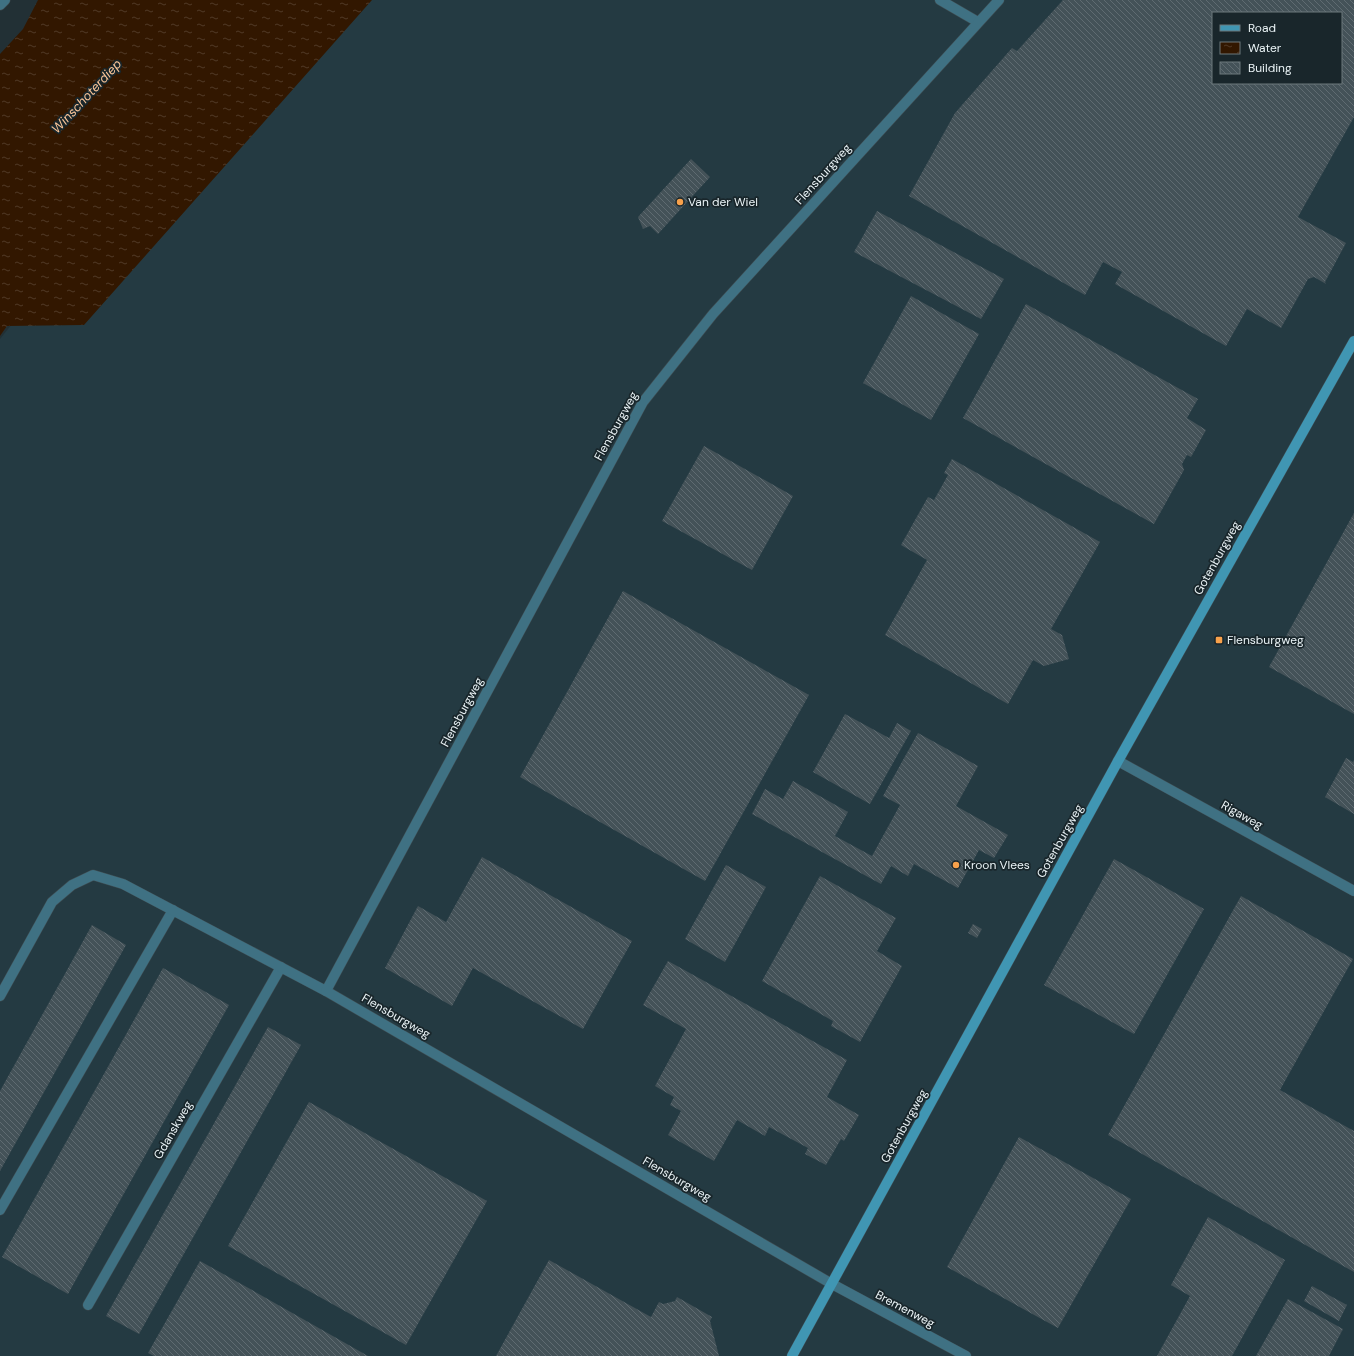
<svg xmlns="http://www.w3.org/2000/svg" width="1354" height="1356" font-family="'DM Sans',sans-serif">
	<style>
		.built { fill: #243a42; fill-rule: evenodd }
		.water { fill: url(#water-ripples) }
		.building { fill: url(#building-back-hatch); fill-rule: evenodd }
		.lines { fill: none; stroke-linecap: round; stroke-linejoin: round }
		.lane-casing { stroke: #3e4b50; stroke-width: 11 }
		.street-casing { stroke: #3e4b50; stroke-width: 11 }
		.secondary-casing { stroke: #3e4b50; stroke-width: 11 }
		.lane { stroke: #3f7183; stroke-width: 10 }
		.street { stroke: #3f7183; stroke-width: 10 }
		.secondary { stroke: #4096b3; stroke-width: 10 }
		.poi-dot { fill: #f8a14b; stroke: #19262b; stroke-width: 1.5 }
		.labels { text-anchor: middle; stroke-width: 3.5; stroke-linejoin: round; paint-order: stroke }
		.street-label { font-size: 12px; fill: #eaf3f6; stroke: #19262b }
		.poi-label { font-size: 12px; fill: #eaf3f6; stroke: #19262b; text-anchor: start }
		.water-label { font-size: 13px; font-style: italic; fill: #f9c497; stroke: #19262b }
	</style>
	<defs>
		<pattern id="water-ripples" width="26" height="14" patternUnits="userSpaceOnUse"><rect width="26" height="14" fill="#321700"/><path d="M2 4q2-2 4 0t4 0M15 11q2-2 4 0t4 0" fill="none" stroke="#503926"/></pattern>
		<pattern id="building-back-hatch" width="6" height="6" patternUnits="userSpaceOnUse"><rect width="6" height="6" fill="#445258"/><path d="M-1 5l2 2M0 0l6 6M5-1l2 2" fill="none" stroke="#5f6b71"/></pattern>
	</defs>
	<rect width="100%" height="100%" fill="#223035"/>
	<!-- built -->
	<path class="built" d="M292,0H1354V1356H0V339L122,186ZM1213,13H1341V83H1213Z"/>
	<!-- water -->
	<path class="water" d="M38,0H372L84,325L7,326L0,336V54L23,29Z"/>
	<!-- building -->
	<g class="building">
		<path d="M1063,0H1354V117L1298,217L1346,243L1325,282L1326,284L1314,277L1308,279L1281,328L1247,309L1226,346L1115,284L1122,272L1103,262L1085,295L909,196L955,113L1012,48L1017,51ZM1213,13H1341V83H1213Z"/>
		<path d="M691,159L710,177L658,234L650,226L643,229L638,217Z"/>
		<path d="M877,211L1004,279L981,319L854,252Z"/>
		<path d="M911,296L979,334L931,420L863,383Z"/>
		<path d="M1026,304L1198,399L1187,418L1206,430L1191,457L1187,455L1182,464L1184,470L1154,524L963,418Z"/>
		<path d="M704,446L793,496L752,570L662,521Z"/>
		<path d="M952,459L1100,542L1051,629L1062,635L1069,659L1044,666L1033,660L1008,704L885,635L927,560L901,545L928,497L934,500L948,475L944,473Z"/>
		<path d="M1354,513V714L1269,667Z"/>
		<path d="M623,591L809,695L705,881L520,777Z"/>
		<path d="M845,714L889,738L897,723L911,731L870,804L813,772Z"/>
		<path d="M918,733L978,766L956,806L1008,835L994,858L979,850L958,888L914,864L908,876L891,866L881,884L752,814L765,789L783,799L793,781L848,812L835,836L872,856L900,805L883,796Z"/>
		<path d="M1346,758L1353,762L1354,760V814L1325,797Z"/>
		<path d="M482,857L632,941L583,1029L473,968L452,1006L385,968L418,906L446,922Z"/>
		<path d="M1114,859L1204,909L1134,1034L1044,985Z"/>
		<path d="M726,865L766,887L725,962L685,939Z"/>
		<path d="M820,876L896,918L877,951L902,966L860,1042L831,1026L833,1021L762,981Z"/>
		<path d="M1241,896L1353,959L1280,1090L1354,1131V1272L1108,1135Z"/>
		<path d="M973,924L982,929L977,938L968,933Z"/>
		<path d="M92,925L126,945L0,1171V1091Z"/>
		<path d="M668,961L847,1060L827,1097L859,1115L844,1141L841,1139L826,1165L805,1154L808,1148L769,1127L765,1136L737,1120L714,1161L668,1135L681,1111L670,1105L674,1097L655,1086L686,1029L643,1005Z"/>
		<path d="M163,968L229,1005L68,1294L2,1257Z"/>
		<path d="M268,1027L301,1045L139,1334L106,1316Z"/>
		<path d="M309,1102L487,1201L406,1345L228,1246Z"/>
		<path d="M1019,1137L1131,1199L1058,1328L947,1267Z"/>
		<path d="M1208,1217L1285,1260L1232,1356H1157L1190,1296L1171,1285Z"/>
		<path d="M549,1260L651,1317L659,1302L663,1304L675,1301L677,1297L712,1317L710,1321L719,1356H496Z"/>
		<path d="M200,1261L252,1290L368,1356H154L148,1353Z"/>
		<path d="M1312,1286L1347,1305L1339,1321L1304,1301Z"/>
		<path d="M1288,1299L1343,1329L1329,1356H1256Z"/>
	</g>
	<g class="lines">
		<!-- lane casing -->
		<g class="lane-casing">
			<g id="lane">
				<path d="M0,1210L173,910"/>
				<path d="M88,1305L281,967"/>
			</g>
		</g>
		<!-- street casing -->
		<g class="street-casing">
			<g id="street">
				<path d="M940,0L978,22"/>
				<path d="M0,5L5,0"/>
				<path d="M1118,761L1354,891"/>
				<path d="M0,996L52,902L72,885L93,875L123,884L326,991"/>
				<path d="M966,1356L832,1284L326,991L643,402L713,314L999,0"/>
			</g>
		</g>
		<!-- secondary casing -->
		<g class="secondary-casing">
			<path id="secondary" d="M792,1356L1118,761L1354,341"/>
		</g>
		<!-- lane -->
		<use href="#lane" class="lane"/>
		<!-- street -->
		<use href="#street" class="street"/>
		<!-- secondary -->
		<use href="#secondary" class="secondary"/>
	</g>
	<!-- markers -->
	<g class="poi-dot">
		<circle cx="680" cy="202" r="4"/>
		<rect x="1215" y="636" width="8" height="8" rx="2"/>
		<circle cx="956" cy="865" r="4"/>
	</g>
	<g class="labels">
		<!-- street labels -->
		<g class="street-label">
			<text transform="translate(823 174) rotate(-48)" y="4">Flensburgweg</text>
			<text transform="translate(616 426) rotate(-61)" y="4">Flensburgweg</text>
			<text transform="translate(1217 558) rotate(-61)" y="4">Gotenburgweg</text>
			<text transform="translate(462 712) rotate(-62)" y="4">Flensburgweg</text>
			<text transform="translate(1242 815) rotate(29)" y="4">Rigaweg</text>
			<text transform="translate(1060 841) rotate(-61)" y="4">Gotenburgweg</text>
			<text transform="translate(396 1016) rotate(30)" y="4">Flensburgweg</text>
			<text transform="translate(904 1126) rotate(-61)" y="4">Gotenburgweg</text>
			<text transform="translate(173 1130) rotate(-60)" y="4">Gdanskweg</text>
			<text transform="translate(677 1179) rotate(30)" y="4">Flensburgweg</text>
			<text transform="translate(905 1309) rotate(28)" y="4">Bremenweg</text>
		</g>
		<!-- poi labels -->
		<g class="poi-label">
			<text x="688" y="206">Van der Wiel</text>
			<text x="1227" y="644">Flensburgweg</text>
			<text x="964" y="869">Kroon Vlees</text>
		</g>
		<!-- water labels -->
		<g class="water-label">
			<text transform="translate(86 96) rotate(-47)" y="5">Winschoterdiep</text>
		</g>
	</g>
	<!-- legend -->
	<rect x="1212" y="12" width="130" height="72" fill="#19262b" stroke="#6d787c"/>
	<rect x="1220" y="25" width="20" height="6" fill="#4096b3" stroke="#6d787c"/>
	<text x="1248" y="32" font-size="12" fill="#eaf3f6">Road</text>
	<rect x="1220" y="42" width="20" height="12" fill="url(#water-ripples)" stroke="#6d787c"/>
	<text x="1248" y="52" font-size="12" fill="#eaf3f6">Water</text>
	<rect x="1220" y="62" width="20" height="12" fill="url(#building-back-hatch)" stroke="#6d787c"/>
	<text x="1248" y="72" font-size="12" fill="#eaf3f6">Building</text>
</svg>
